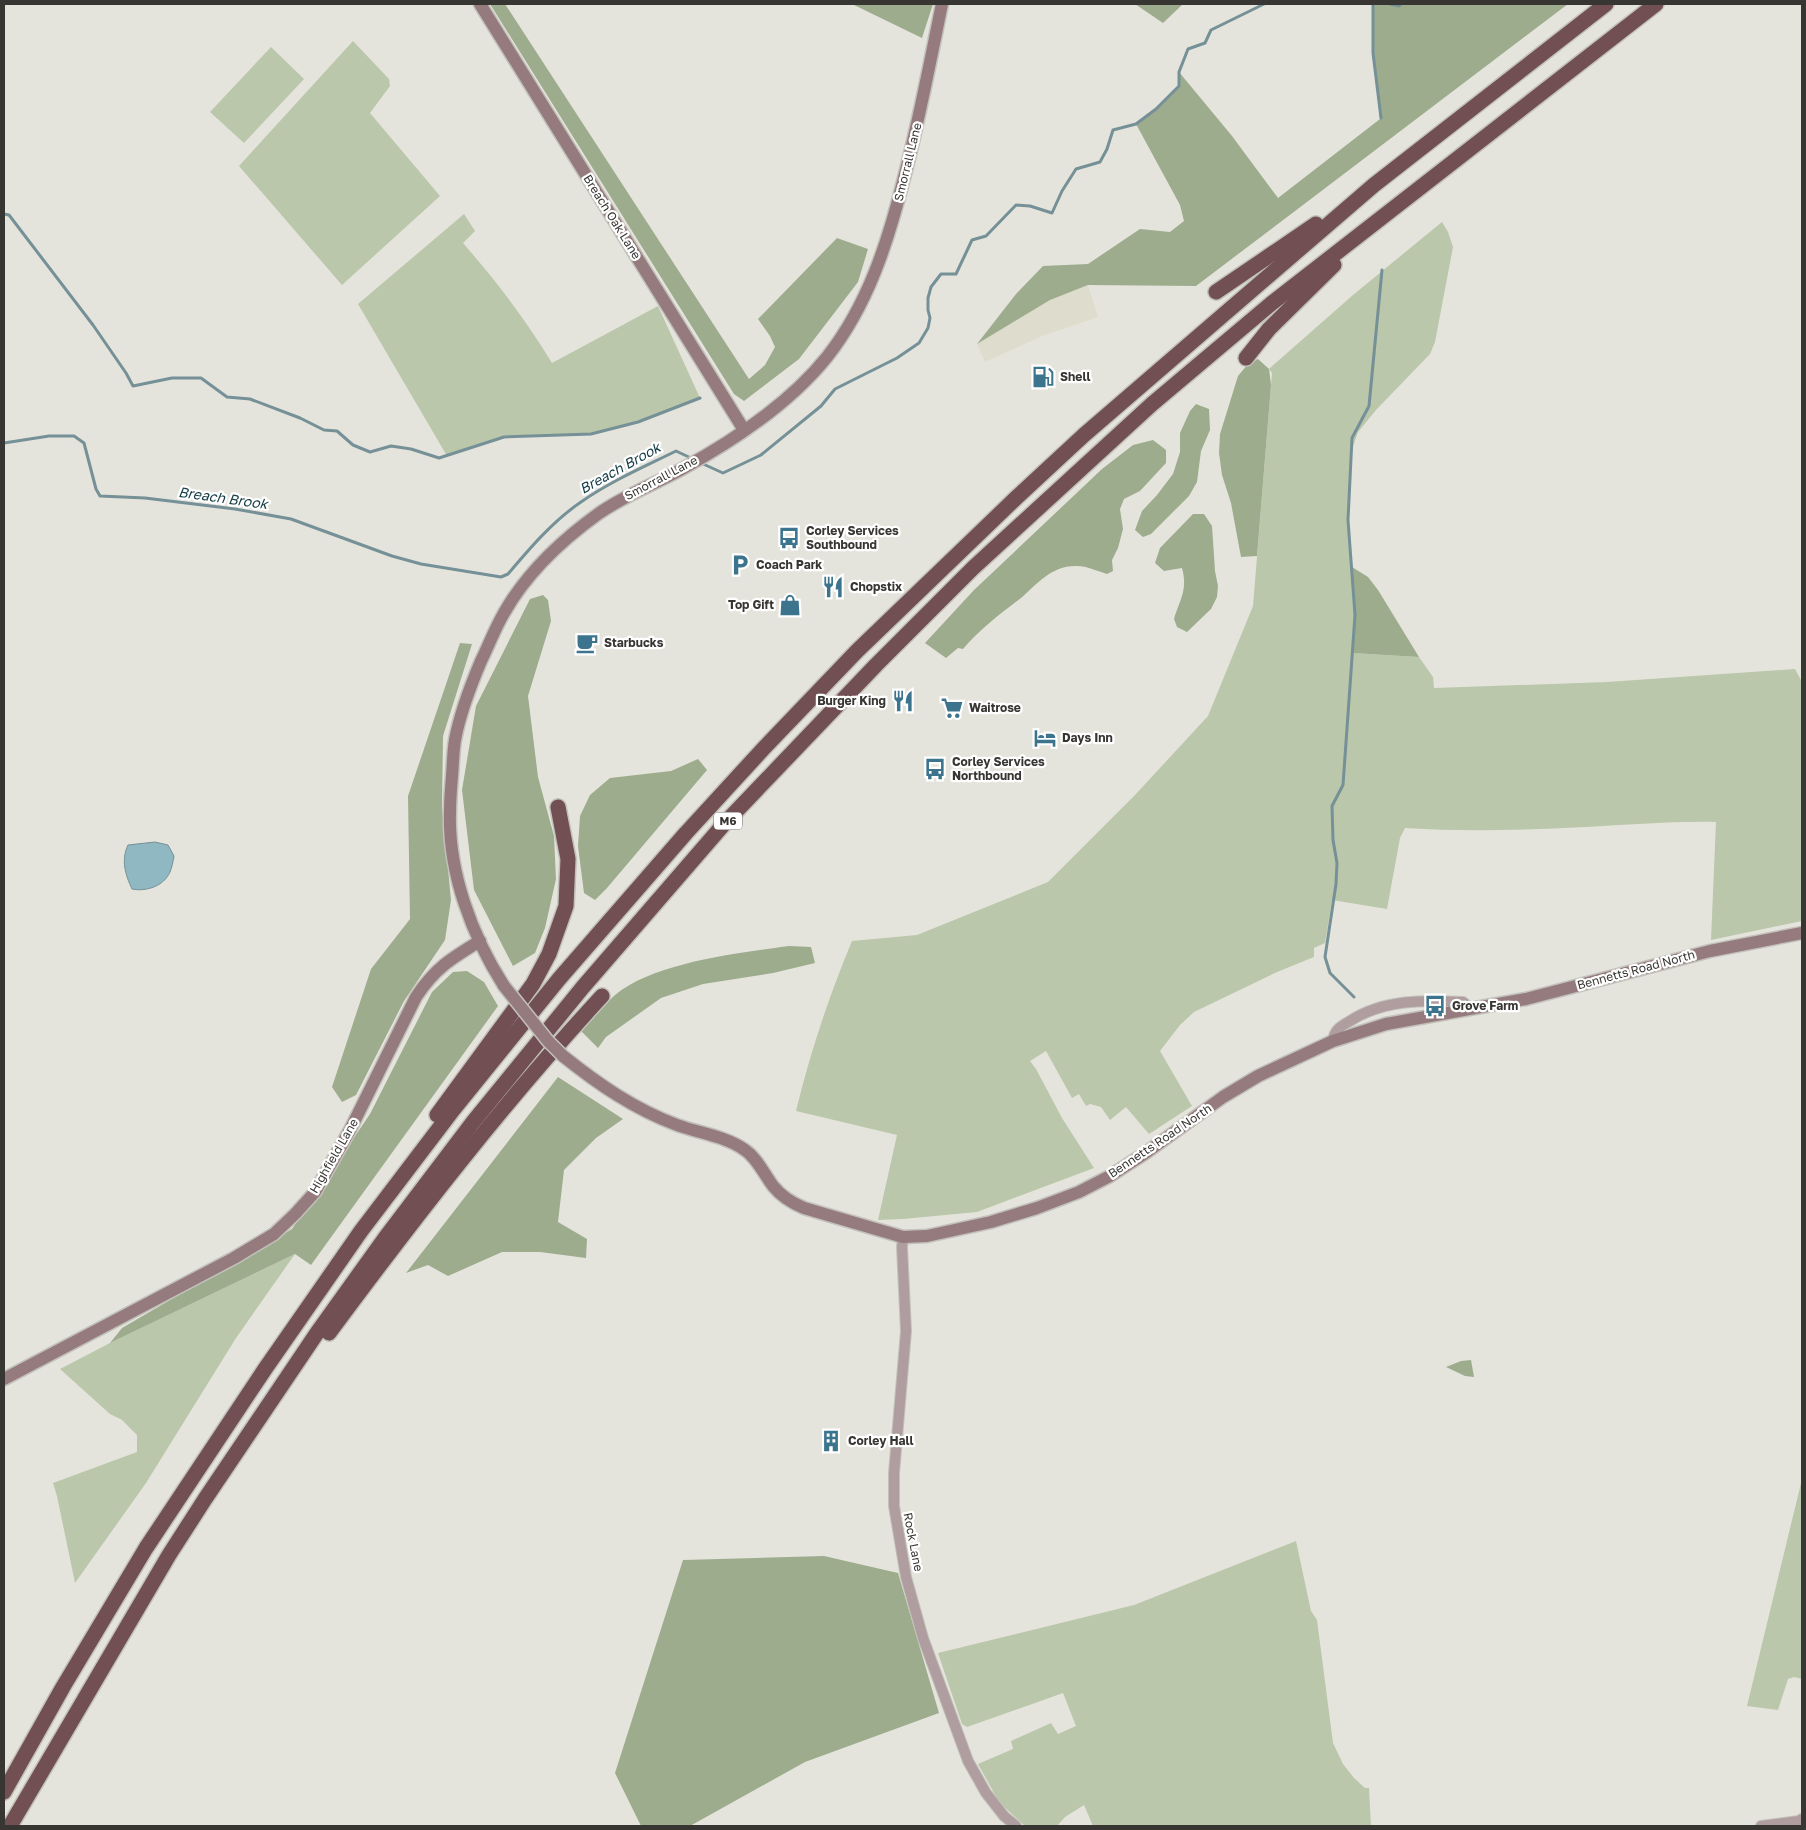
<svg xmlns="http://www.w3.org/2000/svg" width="1806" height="1830" font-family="'Golos Text',sans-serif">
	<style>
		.built { fill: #dedccc }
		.green { fill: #bac7aa }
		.forest { fill: #9dac8d }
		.water { fill: #8fb8c2; stroke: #759197 }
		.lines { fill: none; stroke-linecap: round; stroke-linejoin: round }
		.stream { stroke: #759197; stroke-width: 3 }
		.street-casing { stroke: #c2c1ba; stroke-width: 12 }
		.secondary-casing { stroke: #c2c1ba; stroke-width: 15 }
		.highway-casing { stroke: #c2c1ba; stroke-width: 18 }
		.street { stroke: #af9d9f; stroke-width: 10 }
		.secondary { stroke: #957b7e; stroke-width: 12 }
		.highway { stroke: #714f52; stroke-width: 15 }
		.secondary-bridge-casing { stroke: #c2c1ba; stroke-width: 15; stroke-linecap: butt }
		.secondary-bridge { stroke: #957b7e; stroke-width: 12 }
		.labels { text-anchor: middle; stroke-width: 4.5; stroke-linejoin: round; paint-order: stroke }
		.shield { fill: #fff; stroke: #737270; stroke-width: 1 }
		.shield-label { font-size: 11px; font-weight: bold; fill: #373633 }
		.street-label { font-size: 12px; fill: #373633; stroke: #fff }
		.poi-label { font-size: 12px; font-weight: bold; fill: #373633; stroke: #fff; text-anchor: start }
		.water-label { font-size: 14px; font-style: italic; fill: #133b43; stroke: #fff }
	</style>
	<rect width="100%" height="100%" fill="#e5e4dc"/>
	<!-- built -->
	<path class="built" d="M1088,285L1098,317L1042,336L985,362L977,344L1053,298Z"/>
	<!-- green -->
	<g class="green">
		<path d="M353,41L389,79L390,86L370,113L440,196L342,285L239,166Z"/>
		<path d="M271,47L304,79L244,143L210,112Z"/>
		<path d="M464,214L475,231L463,243C497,282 526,320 552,363L658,306L700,398L636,422L591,434L504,437L447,456L358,304Z"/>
		<path d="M1442,222L1448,232L1453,247L1435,342L1430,354L1376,410L1358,432L1351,452L1348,520L1355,615L1352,653L1419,657L1433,677L1434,688L1607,682L1795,669L1802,682V921L1711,940L1716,822C1672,821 1629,825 1585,827C1525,830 1466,832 1405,828L1400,838L1387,909L1332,900L1325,943L1314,948V957L1277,972L1194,1012L1180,1025L1160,1051L1192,1106L1149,1134L1126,1107L1110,1120L1101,1107L1090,1104L1086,1106L1079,1094L1072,1098L1046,1051L1030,1061L1036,1069L1062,1118L1094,1168L977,1212L903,1219L878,1220L897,1135L796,1111C810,1053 829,996 852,941L917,935L1048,882L1135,795L1208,716L1253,606L1272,373L1269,369L1353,295Z"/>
		<path d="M295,1254L236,1338L146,1483L75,1583L57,1496L53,1483L137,1452V1435L122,1420L110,1414L60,1369L110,1343Z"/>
		<path d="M1802,1479V1679L1794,1677L1788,1679L1778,1710L1747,1706Z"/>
		<path d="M1296,1541L1311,1611L1317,1620L1333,1743L1343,1764L1354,1778L1365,1788H1369L1371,1826H1093L1084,1805L1065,1817L1057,1826H1025L999,1802L978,1764L1013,1749L1011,1741L1051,1723L1058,1734L1076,1726L1063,1693L967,1727L962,1724L938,1653L1134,1605Z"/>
	</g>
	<!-- forest -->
	<g class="forest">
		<path d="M490,4H505L749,379L765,365L775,347L770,336L758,319L837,238L868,249L858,282L799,359L744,401L734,394Z"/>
		<path d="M852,4H933L922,38Z"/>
		<path d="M1135,4H1183L1163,23Z"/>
		<path d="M1373,4H1390L1399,6L1401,4H1568L1196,286L1088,285L1050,300L977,344L1016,294L1043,266L1088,264L1140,229L1170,232L1184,221L1180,205L1136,124L1156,109L1179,86V72L1232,136L1278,198L1380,119L1373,53Z"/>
		<path d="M1258,359L1269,369L1271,385L1257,556L1241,557L1231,503L1222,475L1219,453L1220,434L1238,376L1248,364Z"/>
		<path d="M1196,404L1209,409L1210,430L1201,451L1197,482L1189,496L1151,534L1143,537L1135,530L1142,511L1157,495L1173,474L1180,452V433L1190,411Z"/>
		<path d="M1153,440L1166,450V463L1140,491L1124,499L1120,509L1123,529L1118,548L1112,560L1113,571L1107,574C1097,571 1087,566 1077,566C1052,565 1037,584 1021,598C1000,614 980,629 963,649L958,648L946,658L925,643L974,590L1102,469L1133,445Z"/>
		<path d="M1193,514H1204L1212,526L1215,571L1218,586L1217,597L1211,609L1187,632L1177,627L1174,619C1180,599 1188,590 1182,568L1164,571L1155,563L1160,548Z"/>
		<path d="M1352,567L1368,577L1378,590L1419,657L1352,653L1355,615Z"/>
		<path d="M543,595L548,600L551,621L528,696L538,777L554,836L556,879L545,928L535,953L513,966L474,890L462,790L476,706L530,599Z"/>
		<path d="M460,643L472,644L443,736L442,807L451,900L445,940L404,1001L356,1095L342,1102L332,1087L371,969L410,919L408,796Z"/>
		<path d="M698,759L707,770L607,888L595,900L584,893L578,846L580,816L590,795L610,778L671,771Z"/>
		<path d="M789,946L811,947L815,963L773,973L703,984L661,998L606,1037L598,1048L581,1031C592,1019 603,1006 615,995C654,962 739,953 789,946Z"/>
		<path d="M467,971L484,982L498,1006L311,1265L295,1254L110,1343L122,1328L292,1229L370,1114L432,992L453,972Z"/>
		<path d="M558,1077L623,1119L596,1138L564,1170L558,1222L587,1239L586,1258L540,1252H502L448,1276L428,1265L406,1273Z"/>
		<path d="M1471,1360L1474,1377L1465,1376L1446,1367L1461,1361Z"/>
		<path d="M824,1556L898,1573L939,1713L805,1762L690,1826H641L615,1773L683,1560Z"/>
	</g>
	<!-- water -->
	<path class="water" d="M155,842L168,845L174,856C173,862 172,867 170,872C164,886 146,892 132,889C125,874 121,860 128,845Z"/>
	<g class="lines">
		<!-- stream -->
		<g class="stream">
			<path d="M1373,4V53L1381,118"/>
			<path d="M1390,4L1399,6L1401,4"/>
			<path d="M4,214L9,215L93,325L126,373L133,386L172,378H201L227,397L250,399L300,418L324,430L337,431L353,445L370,452L391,446L411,449L439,458L504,437L591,434L638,422L700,398"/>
			<path d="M4,443L49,436H74L84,443L96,489L100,496L145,498L235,509L291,519L392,556L421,564L501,577L508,574C530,548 553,521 581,502C611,481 644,467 676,451L693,459"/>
			<path d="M701,463L723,473L761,455L821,406L835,389L897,358L919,343L928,328L930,318L928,310V298L931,287L941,274H956L972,240L986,236L1016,205L1030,206L1052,213L1062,191L1076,169L1100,162L1107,149L1113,130L1136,124L1156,109L1179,86V72L1188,49L1205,43L1211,30L1264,4"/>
			<path d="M1354,997L1330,973L1325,957L1336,884L1337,863L1333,840L1332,806L1343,785L1355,615L1348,520L1352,438L1369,406L1382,270"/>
		</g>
		<!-- street casing -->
		<g class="street-casing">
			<g id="street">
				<path d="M1333,1041C1334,1030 1341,1026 1350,1021C1384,999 1424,1000 1463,1002L1471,1009"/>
				<path d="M903,1237L902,1247L906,1331L894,1473V1506L906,1577L923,1638L968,1761L986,1793L1004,1816L1016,1826"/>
				<path d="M1761,1826L1799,1821L1802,1819"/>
			</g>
		</g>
		<!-- secondary casing -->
		<g class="secondary-casing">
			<g id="secondary">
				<path d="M480,4L744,430"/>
				<path d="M504,986C472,936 448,872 450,812C450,800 451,788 452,776C453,764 453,752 455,740C460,713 470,687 481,661C489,645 495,628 504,613C526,574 562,540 598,514C625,495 653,485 682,469C733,441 790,403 827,357C868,305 888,242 904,178C919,121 930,62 942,4"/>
				<path d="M563,1056C598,1084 634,1109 677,1125C699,1133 725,1136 745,1150C757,1158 764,1174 773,1186C781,1196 792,1203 804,1208L903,1237L927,1236L991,1222L1037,1208L1079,1192L1110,1176L1147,1152L1223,1097L1258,1076L1333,1041L1386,1024L1526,999L1710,951L1802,933"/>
				<path d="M4,1379L234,1258L274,1234L295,1214L315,1192L350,1130L416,997C435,968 452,958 480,941"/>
			</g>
		</g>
		<!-- highway casing -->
		<g class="highway-casing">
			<g id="highway">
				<path d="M1216,292L1316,224"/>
				<path d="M1246,358L1269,329L1334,265"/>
				<path d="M437,1115L533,984L549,954L566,906L568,859L558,807"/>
				<path d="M329,1333C415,1217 504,1102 602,996"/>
				<path d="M4,1792L63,1687L146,1548L265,1369L361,1231L453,1110L559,979L686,833L764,748L857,651L1016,498L1084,435L1374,185L1606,4"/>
				<path d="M10,1826L169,1555L205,1499L319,1330L385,1238L473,1122L583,987L724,824L876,665L973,568L1152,404L1272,303L1656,4"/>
			</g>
		</g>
		<!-- street -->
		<use href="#street" class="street"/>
		<!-- secondary -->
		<use href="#secondary" class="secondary"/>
		<!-- highway -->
		<use href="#highway" class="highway"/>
		<!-- secondary-bridge casing -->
		<g class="secondary-bridge-casing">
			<path id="secondary-bridge" d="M504,986L548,1041L563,1056"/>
		</g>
		<!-- secondary-bridge -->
		<use href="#secondary-bridge" class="secondary-bridge"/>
	</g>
	<!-- icons -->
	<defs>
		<g id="fuel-bare" transform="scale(1.725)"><path d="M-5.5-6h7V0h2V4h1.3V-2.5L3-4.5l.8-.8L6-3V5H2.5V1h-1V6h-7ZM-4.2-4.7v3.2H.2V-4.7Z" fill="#3c748e" stroke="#fff" stroke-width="2.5" paint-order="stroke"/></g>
		<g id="bus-bare" transform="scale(1.725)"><path d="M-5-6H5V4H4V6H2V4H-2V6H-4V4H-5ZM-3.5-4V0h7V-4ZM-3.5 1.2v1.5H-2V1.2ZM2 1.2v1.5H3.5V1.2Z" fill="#3c748e" stroke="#fff" stroke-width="2.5" paint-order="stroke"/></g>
		<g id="parking-bare" transform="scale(1.725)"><path d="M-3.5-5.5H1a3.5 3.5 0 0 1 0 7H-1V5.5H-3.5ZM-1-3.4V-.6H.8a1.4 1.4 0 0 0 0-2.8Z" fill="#3c748e" stroke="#fff" stroke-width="2.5" paint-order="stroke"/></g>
		<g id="restaurant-bare" transform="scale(1.725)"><path d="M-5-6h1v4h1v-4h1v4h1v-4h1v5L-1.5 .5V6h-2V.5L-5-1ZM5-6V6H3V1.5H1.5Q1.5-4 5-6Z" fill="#3c748e" stroke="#fff" stroke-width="2.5" paint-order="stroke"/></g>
		<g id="shop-bare" transform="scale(1.725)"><path d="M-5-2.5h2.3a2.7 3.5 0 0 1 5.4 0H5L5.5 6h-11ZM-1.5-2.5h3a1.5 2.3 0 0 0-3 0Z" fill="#3c748e" stroke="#fff" stroke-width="2.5" paint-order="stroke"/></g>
		<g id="cafe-bare" transform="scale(1.725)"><path d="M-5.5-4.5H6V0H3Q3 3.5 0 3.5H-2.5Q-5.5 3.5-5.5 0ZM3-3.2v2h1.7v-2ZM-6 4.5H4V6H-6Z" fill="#3c748e" stroke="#fff" stroke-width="2.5" paint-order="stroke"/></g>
		<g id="supermarket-bare" transform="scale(1.725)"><path d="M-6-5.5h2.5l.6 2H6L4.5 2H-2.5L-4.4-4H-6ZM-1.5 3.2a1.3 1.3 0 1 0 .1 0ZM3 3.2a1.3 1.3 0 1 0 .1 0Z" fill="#3c748e" stroke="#fff" stroke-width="2.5" paint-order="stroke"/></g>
		<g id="hotel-bare" transform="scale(1.725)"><path d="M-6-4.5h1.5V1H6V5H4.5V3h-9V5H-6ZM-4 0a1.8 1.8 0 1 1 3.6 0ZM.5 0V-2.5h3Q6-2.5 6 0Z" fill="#3c748e" stroke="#fff" stroke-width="2.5" paint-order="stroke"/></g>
		<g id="building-bare" transform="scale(1.725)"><path d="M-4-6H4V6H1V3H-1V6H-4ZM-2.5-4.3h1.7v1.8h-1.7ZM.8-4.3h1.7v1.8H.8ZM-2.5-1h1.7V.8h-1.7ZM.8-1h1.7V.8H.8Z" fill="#3c748e" stroke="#fff" stroke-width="2.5" paint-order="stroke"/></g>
	</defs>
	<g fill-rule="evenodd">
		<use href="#fuel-bare" x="1043" y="377"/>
		<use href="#bus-bare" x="789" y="538"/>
		<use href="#parking-bare" x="740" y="565"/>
		<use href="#restaurant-bare" x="833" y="587"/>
		<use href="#shop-bare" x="790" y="605"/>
		<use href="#cafe-bare" x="587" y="643"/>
		<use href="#restaurant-bare" x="903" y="701"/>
		<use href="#supermarket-bare" x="952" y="708"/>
		<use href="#hotel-bare" x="1045" y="738"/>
		<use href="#bus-bare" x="935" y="769"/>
		<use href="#bus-bare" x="1435" y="1006"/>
		<use href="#building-bare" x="831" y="1441"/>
	</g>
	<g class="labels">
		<!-- shield labels -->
		<rect class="shield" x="714" y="812.5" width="28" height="17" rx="4"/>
		<g class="shield-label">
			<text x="728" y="825">M6</text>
		</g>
		<!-- street labels -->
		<g class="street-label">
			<text transform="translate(908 162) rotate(-76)" y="4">Smorrall Lane</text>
			<text transform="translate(612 217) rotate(58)" y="4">Breach Oak Lane</text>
			<text transform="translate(661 478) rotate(-28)" y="4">Smorrall Lane</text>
			<text transform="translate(1636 970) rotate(-15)" y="4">Bennetts Road North</text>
			<text transform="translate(1160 1141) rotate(-34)" y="4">Bennetts Road North</text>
			<text transform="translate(334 1156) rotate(-60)" y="4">Highfield Lane</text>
			<text transform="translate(913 1542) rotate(79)" y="4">Rock Lane</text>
		</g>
		<!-- poi labels -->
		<g class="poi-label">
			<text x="1060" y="381">Shell</text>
			<text x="806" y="535">Corley Services<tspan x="806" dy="14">Southbound</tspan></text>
			<text x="756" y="569">Coach Park</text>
			<text x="850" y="591">Chopstix</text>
			<text x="774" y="609" text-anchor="end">Top Gift</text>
			<text x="604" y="647">Starbucks</text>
			<text x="886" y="705" text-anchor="end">Burger King</text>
			<text x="969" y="712">Waitrose</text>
			<text x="1062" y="742">Days Inn</text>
			<text x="952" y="766">Corley Services<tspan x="952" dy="14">Northbound</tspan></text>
			<text x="1452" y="1010">Grove Farm</text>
			<text x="848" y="1445">Corley Hall</text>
		</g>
		<!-- water labels -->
		<g class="water-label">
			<text transform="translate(620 468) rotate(-29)" y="5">Breach Brook</text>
			<text transform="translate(223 498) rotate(8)" y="5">Breach Brook</text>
		</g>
	</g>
	<!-- border -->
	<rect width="1806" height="1830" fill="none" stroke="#373633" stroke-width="10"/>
</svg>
